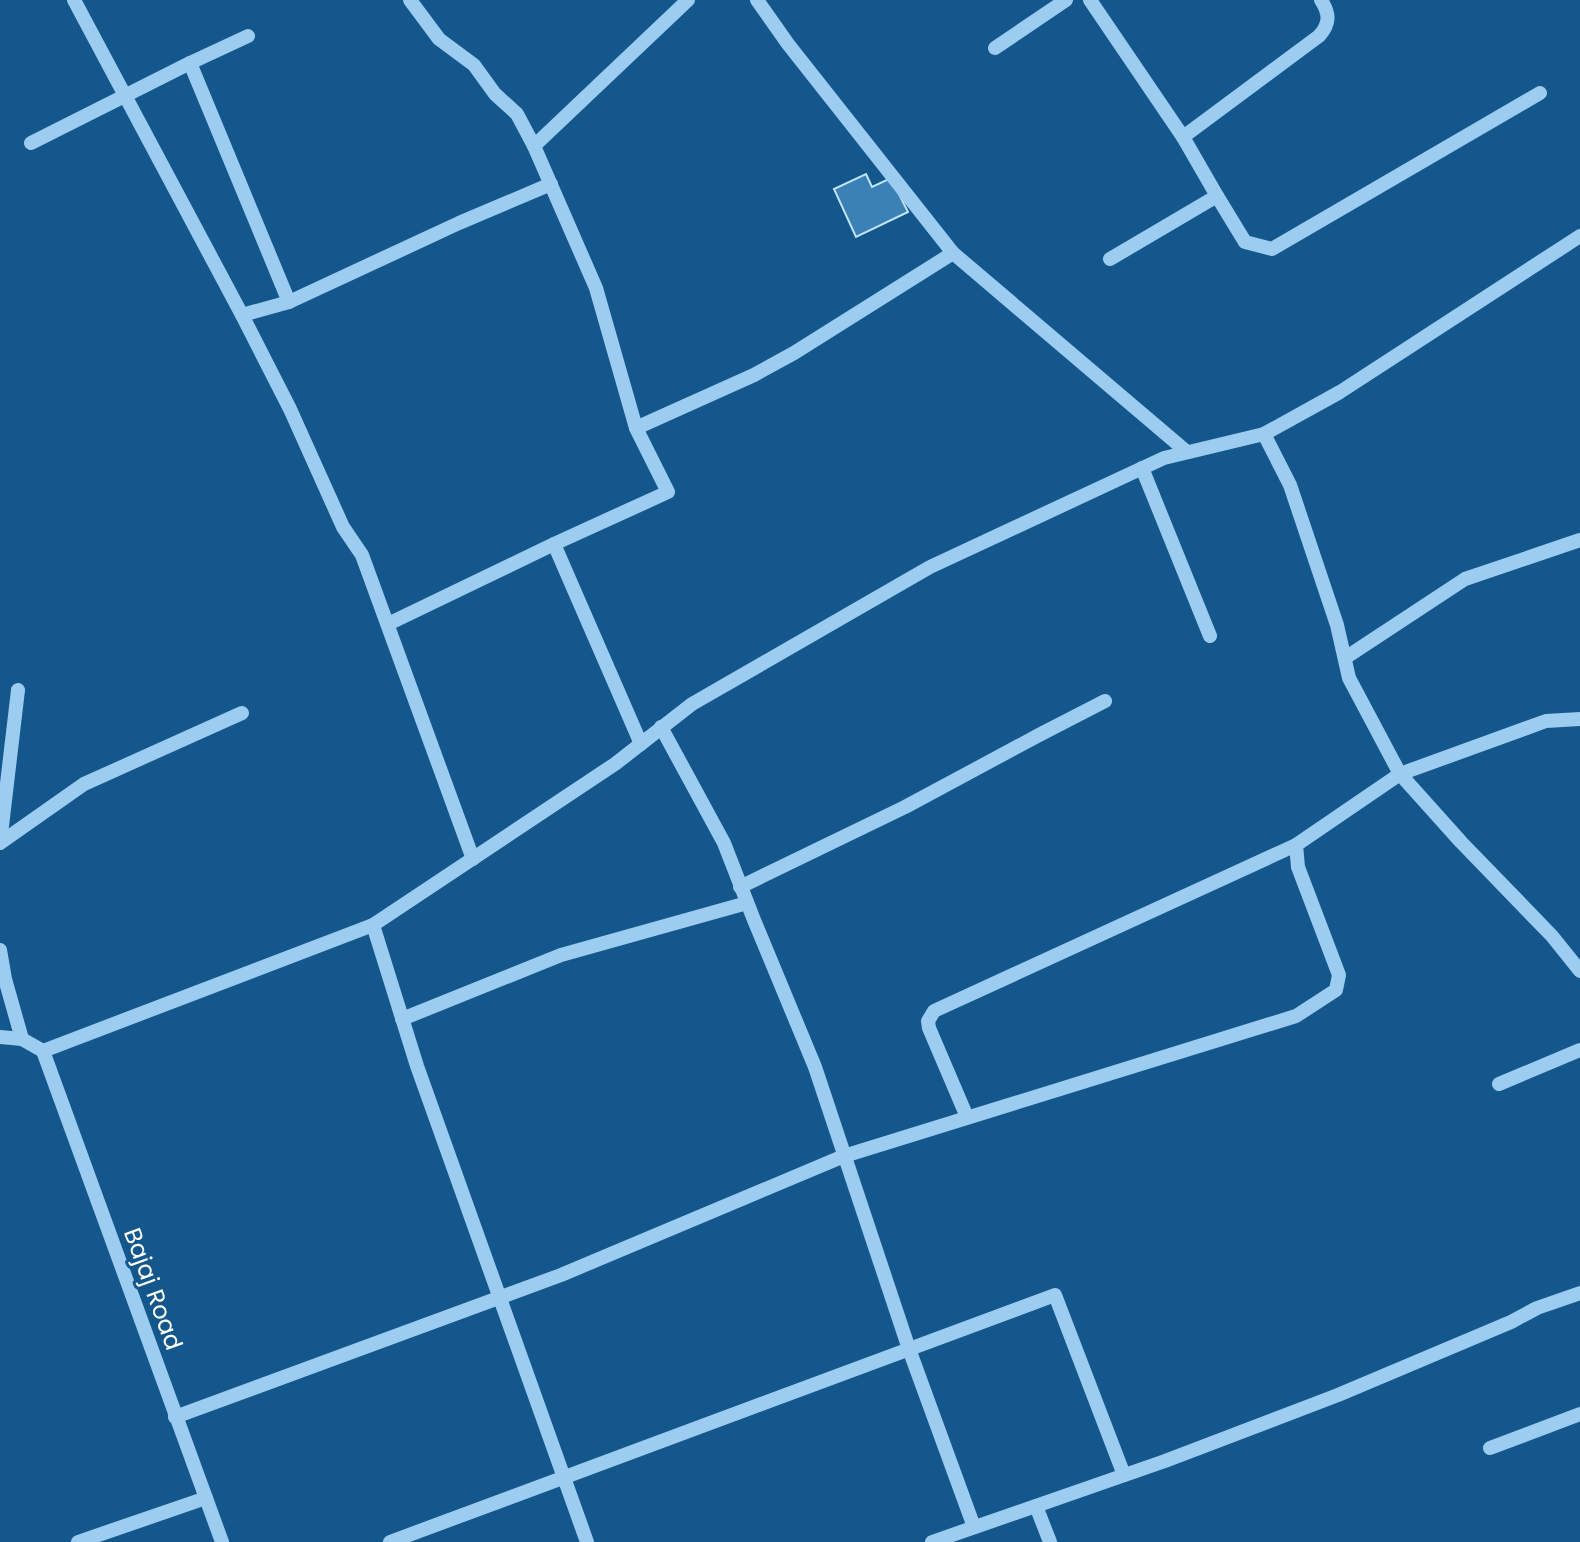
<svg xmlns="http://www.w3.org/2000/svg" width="1580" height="1542" font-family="Poppins,sans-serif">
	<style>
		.building { fill: #3c81b5; stroke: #c2e3fc; stroke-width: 2 }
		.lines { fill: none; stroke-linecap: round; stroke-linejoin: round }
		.minor { stroke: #9cccf0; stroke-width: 14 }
		.labels { text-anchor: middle; stroke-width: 6; stroke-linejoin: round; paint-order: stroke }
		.street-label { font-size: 24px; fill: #fff; stroke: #13578c }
	</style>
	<rect width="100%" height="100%" fill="#13578c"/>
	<!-- building -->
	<path class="building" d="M866,174L872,187L891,178L908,212L856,237L834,189Z"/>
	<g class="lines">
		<!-- minor -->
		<g class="minor">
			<path d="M74,0L242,315L290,409L343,527L362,555L473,859"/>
			<path d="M410,0L439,39L474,65L495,94L517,114L534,146"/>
			<path d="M757,0L788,44L953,253L1187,452"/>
			<path d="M1090,0L1183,137L1217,196L1110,259"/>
			<path d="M995,48L1066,0"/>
			<path d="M190,63L289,302"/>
			<path d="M1183,137L1319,36C1330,24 1330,14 1321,0"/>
			<path d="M31,143L190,63L248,36"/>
			<path d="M1217,196L1245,242L1272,249L1540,93"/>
			<path d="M242,315L289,302L459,223L551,184"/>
			<path d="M636,428L754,375L794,353L953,253"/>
			<path d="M1264,434L1290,485L1337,625L1349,678L1400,774L1461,842L1552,936L1580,971"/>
			<path d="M1142,468L1210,636"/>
			<path d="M388,624L554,544"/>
			<path d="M1345,658L1465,579L1580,540"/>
			<path d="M661,727L724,843L754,920L815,1067L909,1349L974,1527"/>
			<path d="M641,744L554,544L668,492L636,428L596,288L534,146L688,0"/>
			<path d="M0,843L84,784L242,713"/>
			<path d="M0,843L18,690"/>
			<path d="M740,887L905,807L1039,735L1105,701"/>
			<path d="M373,925L417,1066L587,1542"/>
			<path d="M0,950L5,979L22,1039"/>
			<path d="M402,1019L561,955L747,903"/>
			<path d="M0,1037L22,1039L43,1051"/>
			<path d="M43,1051L373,925L615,764L692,704L930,567L1164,458L1264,434L1340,392L1580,236"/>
			<path d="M43,1051L222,1542"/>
			<path d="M1499,1084L1580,1050"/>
			<path d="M967,1117L929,1028L928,1021L934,1011L1296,845"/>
			<path d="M175,1417L561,1275L844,1156L1296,1016L1336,990L1339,975L1298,867L1296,845L1400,774L1546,721L1580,719"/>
			<path d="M1490,1448L1580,1414"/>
			<path d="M1036,1506L1050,1542"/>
			<path d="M78,1542L206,1498"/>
			<path d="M390,1542L1055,1295L1124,1475"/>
			<path d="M932,1542L1165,1461L1338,1395L1511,1322L1537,1308L1580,1293"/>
		</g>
	</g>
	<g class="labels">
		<!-- street labels -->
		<g class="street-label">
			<text transform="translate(153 1289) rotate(70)" y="8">Bajaj Road</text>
		</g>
	</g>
</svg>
